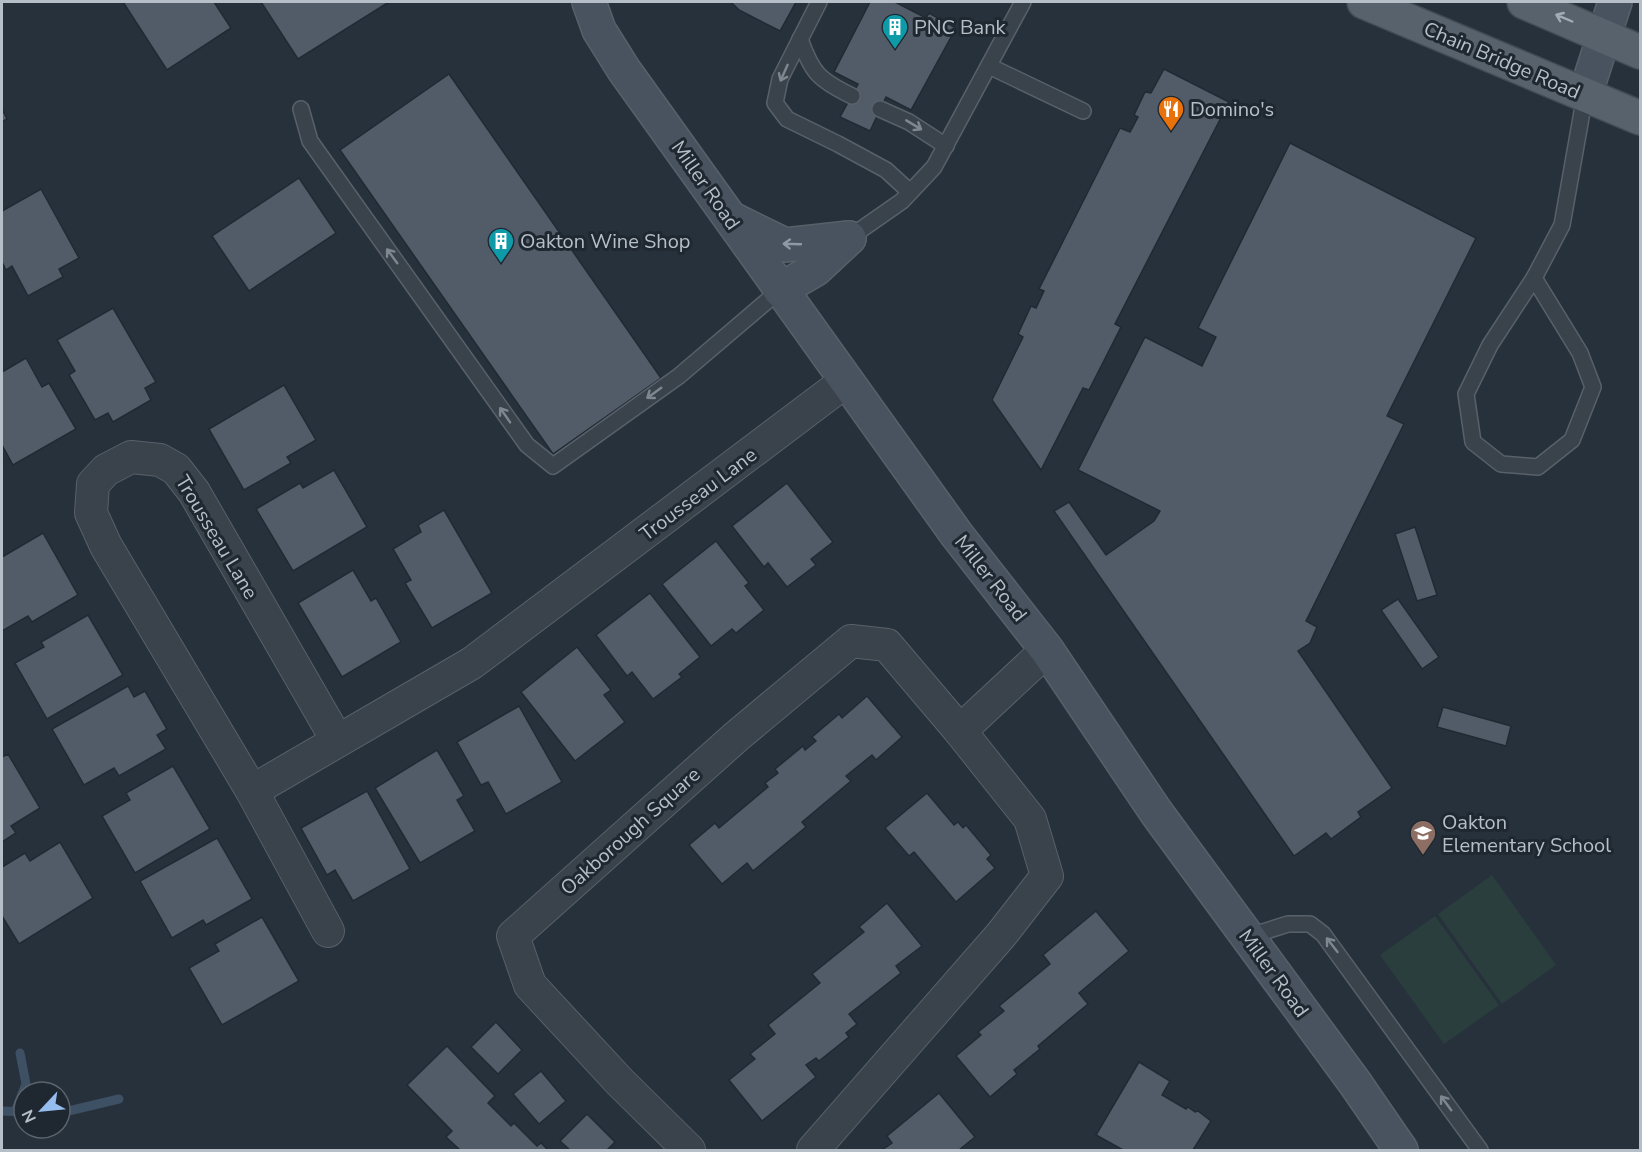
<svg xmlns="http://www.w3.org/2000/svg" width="1642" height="1152" font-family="'Nunito Sans',sans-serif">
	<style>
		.green { fill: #2a3e3e }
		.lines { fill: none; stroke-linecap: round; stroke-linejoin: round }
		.stream { stroke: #3e5063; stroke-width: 9 }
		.building { fill: #525c69; stroke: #212a33; stroke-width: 1.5 }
		.lane-casing { stroke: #58616a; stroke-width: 18 }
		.street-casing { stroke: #58616a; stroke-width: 34 }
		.secondary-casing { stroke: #58616a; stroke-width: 36 }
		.primary-casing { stroke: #434c55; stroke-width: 36 }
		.lane { stroke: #3a434c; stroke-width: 15 }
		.street { stroke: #3a434c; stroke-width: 32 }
		.secondary { stroke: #49525f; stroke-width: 33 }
		.primary { stroke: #58626c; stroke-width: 33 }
		.oneway { stroke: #a3acb5 }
		.oneway2 { stroke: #7e8790 }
		.oneway3 { stroke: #9098a3 }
		.labels { text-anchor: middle; stroke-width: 6; stroke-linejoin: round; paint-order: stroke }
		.poi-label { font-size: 20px; fill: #b6bec7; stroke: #1f2831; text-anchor: start }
		.street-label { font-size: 20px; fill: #b6bec7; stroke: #1f2831 }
	</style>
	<rect width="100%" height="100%" fill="#27313c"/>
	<!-- green -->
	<g class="green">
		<path d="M1492,875L1556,965L1502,1004L1438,914Z"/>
		<path d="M1435,916L1499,1005L1444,1044L1380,955Z"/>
	</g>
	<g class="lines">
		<!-- stream -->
		<g class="stream">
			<path d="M2,1111L24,1112"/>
			<path d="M15,1112L26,1084L20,1053"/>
			<path d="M60,1113L119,1099"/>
		</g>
	</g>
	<!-- building -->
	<g class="building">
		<path d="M123,2H214L231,28L167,70Z"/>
		<path d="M261,2H389L298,59Z"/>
		<path d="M731,2H796L780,31L739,10Z"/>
		<path d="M870,2H895L926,18L929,13L956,28L911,110L886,97L870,131L840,117L858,84L834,72Z"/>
		<path d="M1164,69L1229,102L1115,324L1121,327L1089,390L1083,388L1041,470L992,400L1023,337L1018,334L1031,306L1036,308L1044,291L1039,289L1120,128L1130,132L1138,117L1134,115L1145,92L1151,93Z"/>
		<path d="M449,74L661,378L553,454L340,150Z"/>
		<path d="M2,109L7,119L2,122Z"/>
		<path d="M1290,143L1476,238L1387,416L1404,424L1306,621L1317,627L1310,643L1298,651L1392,788L1358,812L1361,817L1331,839L1326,833L1294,856L1054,511L1069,502L1106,555L1154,521L1160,511L1078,470L1145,337L1202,366L1216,337L1198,328Z"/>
		<path d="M299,178L336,233L249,291L212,236Z"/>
		<path d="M41,189L79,258L59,269L63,277L28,296L12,266L6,270L2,262V211Z"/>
		<path d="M113,308L156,382L145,388L151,400L113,422L108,413L95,420L69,375L75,371L57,340Z"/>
		<path d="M26,358L42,387L49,383L76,429L13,465L2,445V372Z"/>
		<path d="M284,385L316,440L287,457L291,463L244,490L209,429Z"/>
		<path d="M334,470L367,527L293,571L256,509L300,483L303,488Z"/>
		<path d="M787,483L833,542L811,559L816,565L787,587L768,563L764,567L732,526Z"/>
		<path d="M444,510L492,593L432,628L405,583L411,580L393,549L421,532L418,525Z"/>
		<path d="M1415,527L1437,595L1417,601L1395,534Z"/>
		<path d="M43,533L78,595L32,622L28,616L2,631V557Z"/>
		<path d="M716,541L749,583L745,586L764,610L736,633L732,629L711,646L662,584Z"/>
		<path d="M353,570L371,601L376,598L401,642L342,677L298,603Z"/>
		<path d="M650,593L700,657L679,674L682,677L653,699L632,672L627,676L596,635Z"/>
		<path d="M1398,599L1439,657L1422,669L1381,610Z"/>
		<path d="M88,615L123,675L47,719L15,663L44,647L41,642Z"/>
		<path d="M577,647L611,690L604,695L625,722L575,761L521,692Z"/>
		<path d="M128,686L134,697L145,691L167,729L157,735L166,749L119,776L114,768L84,785L52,729Z"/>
		<path d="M867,696L902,737L876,760L872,755L846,776L851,781L802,822L806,827L753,871L747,863L722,884L689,845L715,823L719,828L768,787L765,783L778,773L775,769L803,746L805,750L816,741L812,737L839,714L842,718Z"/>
		<path d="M519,706L562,782L506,814L488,782L481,785L457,742Z"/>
		<path d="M1443,707L1511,726L1506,746L1437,727Z"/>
		<path d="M437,750L464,796L457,800L475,831L420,863L375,788Z"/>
		<path d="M8,754L40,808L11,826L16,833L2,842V757Z"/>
		<path d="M173,766L210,829L135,873L102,816L130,800L126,793Z"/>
		<path d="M367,791L410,869L353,901L335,870L327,875L301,828Z"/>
		<path d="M927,793L954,825L958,822L963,828L966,825L991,855L987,859L995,868L956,902L914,852L909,856L885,828Z"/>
		<path d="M217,838L252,899L206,925L203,920L172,938L140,881Z"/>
		<path d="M60,842L93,898L19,944L2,916V867L25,853L30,861Z"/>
		<path d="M887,903L922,946L896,966L901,973L849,1014L857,1024L846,1033L849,1037L819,1061L816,1058L806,1065L816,1077L762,1121L729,1080L755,1059L750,1054L775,1034L768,1025L820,983L812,974L864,932L859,927Z"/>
		<path d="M1096,911L1129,951L1079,993L1088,1004L1038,1046L1040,1049L1014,1070L1017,1074L990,1097L956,1056L981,1035L978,1032L1004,1011L999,1006L1050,964L1043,955Z"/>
		<path d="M262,917L299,981L222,1025L189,968L219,951L215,944Z"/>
		<path d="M496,1022L522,1050L498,1074L471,1047Z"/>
		<path d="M447,1046L495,1096L488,1103L511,1126L514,1123L537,1146L541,1143L548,1150H460L446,1137L452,1131L407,1085Z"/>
		<path d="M1139,1062L1170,1081L1162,1095L1186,1109L1188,1107L1195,1112L1198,1111L1211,1121L1193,1150H1123L1096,1135Z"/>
		<path d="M541,1071L566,1101L539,1124L513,1094Z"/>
		<path d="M939,1093L975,1137L959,1150H882L892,1143L887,1136Z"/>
		<path d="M587,1114L615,1142L607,1150H570L560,1141Z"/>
	</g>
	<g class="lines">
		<!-- lane casing -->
		<g class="lane-casing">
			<g id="lane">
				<path d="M819,2L780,79L775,103L787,119L838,144L886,170L910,192"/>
				<path d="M800,39C812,73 819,80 852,96"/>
				<path d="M989,66L1083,111"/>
				<path d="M301,109L310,141L527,445L553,466L679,376L780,290"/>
				<path d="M880,109L909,122L946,146"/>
				<path d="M849,238L902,201L934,167L1023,2"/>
				<path d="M1534,278L1580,353L1593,387L1572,440L1538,467L1501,464L1473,442L1466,394L1490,345Z"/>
				<path d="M1534,278L1562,225L1585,95"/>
				<path d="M1247,937L1288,924H1310L1323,934L1480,1150"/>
			</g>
		</g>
		<!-- street casing -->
		<g class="street-casing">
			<g id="street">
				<path d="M960,731L1047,650"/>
				<path d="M252,791L472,663L846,381"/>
				<path d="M328,931L252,791L106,546L91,513L93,484L106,470L131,457L160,460L176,469L194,492L337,740"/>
				<path d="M689,1150L620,1082L530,985L513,936L737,736L851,641L887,645L960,731L1030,819L1047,876L1001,935L813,1150"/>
			</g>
		</g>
		<!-- secondary casing -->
		<g class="secondary-casing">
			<g id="secondary">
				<path d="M589,2L599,30L624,70L957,535L1047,650L1156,812L1355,1083L1401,1150"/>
				<path d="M1585,95L1615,2"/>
				<path d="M732,219L785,245L849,238"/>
				<path d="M780,290L816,269L849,238"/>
			</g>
		</g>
		<!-- primary casing -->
		<g class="primary-casing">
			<g id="primary">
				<path d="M1364,2L1640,118"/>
				<path d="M1524,2L1640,52"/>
			</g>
		</g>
		<!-- lane -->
		<use href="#lane" class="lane"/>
		<!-- street -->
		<use href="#street" class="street"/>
		<!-- secondary -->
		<use href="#secondary" class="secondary"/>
		<!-- primary -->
		<use href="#primary" class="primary"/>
	</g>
	<!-- one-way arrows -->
	<defs><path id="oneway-shaft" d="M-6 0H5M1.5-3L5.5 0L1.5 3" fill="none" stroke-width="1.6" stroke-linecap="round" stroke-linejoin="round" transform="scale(1.5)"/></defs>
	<use class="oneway" href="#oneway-shaft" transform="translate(1564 18) rotate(-157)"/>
	<g class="oneway2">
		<use href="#oneway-shaft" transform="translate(784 73) rotate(114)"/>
		<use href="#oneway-shaft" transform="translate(914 125) rotate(31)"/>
		<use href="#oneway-shaft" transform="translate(392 256) rotate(-126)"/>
		<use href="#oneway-shaft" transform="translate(654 393) rotate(144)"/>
		<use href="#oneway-shaft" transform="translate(505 415) rotate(-125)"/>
		<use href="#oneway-shaft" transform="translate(1332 945) rotate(-128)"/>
		<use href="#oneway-shaft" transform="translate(1446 1103) rotate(-126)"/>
	</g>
	<use class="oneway3" href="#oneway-shaft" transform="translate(792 244) rotate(-178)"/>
	<!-- icons -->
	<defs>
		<g id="building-pin" transform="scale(1.35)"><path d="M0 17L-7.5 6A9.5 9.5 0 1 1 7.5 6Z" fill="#0f9aa8" stroke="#1f2831"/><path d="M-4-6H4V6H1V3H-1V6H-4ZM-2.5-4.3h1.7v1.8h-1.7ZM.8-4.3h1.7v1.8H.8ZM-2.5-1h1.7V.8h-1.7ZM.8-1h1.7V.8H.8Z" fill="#fff"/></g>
		<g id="restaurant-pin" transform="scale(1.35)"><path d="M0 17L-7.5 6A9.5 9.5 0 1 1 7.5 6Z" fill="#e8710a" stroke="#1f2831"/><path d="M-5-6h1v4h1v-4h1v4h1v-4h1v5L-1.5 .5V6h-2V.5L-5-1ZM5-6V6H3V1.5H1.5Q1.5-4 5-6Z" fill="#fff"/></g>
		<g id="school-pin" transform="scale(1.35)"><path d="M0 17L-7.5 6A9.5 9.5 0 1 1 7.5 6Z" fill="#8d6e63" stroke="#1f2831"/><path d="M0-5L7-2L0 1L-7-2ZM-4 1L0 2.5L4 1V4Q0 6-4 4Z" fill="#fff"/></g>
	</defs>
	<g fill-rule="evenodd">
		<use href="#building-pin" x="895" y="27"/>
		<use href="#restaurant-pin" x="1171" y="109"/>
		<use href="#building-pin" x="501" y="241"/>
		<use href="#school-pin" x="1423" y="833"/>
	</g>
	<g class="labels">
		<!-- poi labels -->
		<g class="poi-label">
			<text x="914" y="34">PNC Bank</text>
			<text x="1190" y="116">Domino's</text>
			<text x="520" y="248">Oakton Wine Shop</text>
			<text x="1442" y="829">Oakton<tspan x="1442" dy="23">Elementary School</tspan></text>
		</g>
		<!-- street labels -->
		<g class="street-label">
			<text transform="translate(1502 60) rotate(23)" y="7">Chain Bridge Road</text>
			<text transform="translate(706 185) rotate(55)" y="7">Miller Road</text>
			<text transform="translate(698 494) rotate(-37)" y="7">Trousseau Lane</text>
			<text transform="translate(217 537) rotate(59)" y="7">Trousseau Lane</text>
			<text transform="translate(991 578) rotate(52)" y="7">Miller Road</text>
			<text transform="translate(630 831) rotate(-42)" y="7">Oakborough Square</text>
			<text transform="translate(1274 973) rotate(54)" y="7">Miller Road</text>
		</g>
	</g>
	<!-- border -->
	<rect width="1642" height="1152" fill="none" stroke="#b6bec7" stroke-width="6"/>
	<!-- north arrow -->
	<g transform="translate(42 1110) rotate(244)"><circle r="28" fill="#1f2831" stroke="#5b646d" stroke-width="1.5"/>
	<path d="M0-4.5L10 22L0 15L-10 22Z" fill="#95bdee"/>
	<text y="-9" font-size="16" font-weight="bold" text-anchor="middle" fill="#b6bec7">N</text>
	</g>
</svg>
